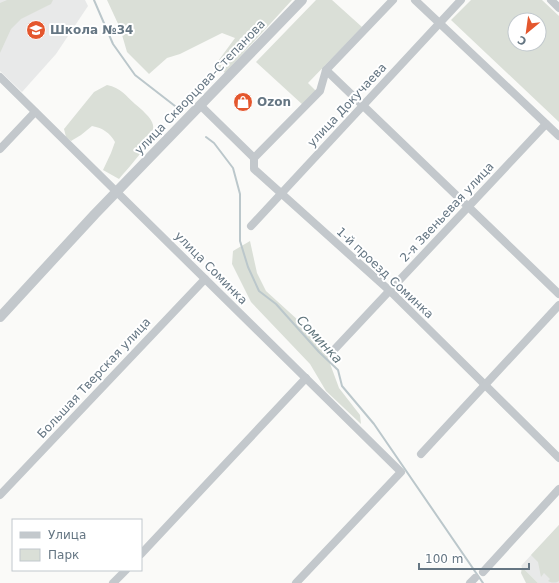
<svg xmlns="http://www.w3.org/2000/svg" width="559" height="583" font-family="'DejaVu Sans',sans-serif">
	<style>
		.built { fill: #e8e9e9 }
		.green { fill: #dadfd7; fill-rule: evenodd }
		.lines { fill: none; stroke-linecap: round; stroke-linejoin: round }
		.stream { stroke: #bbc7cb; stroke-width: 2 }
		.minor { stroke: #c3c8cc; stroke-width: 8 }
		.tertiary { stroke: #c3c8cc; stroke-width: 10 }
		.labels { text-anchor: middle; stroke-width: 4; stroke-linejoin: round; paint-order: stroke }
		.poi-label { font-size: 12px; font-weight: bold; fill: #657683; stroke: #fff; text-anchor: start }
		.street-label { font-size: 12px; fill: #657683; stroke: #fff }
		.water-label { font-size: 13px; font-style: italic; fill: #60757c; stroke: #fff }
	</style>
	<rect width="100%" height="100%" fill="#fafaf8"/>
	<!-- built -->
	<g class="built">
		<path d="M0,0H85L88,6L56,54L22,92L0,71Z"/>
		<path d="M559,525V583H538L521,566Z"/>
	</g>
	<!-- green -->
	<g class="green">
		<path d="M7,0H53L51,4L21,19L11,29L0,53V3Z"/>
		<path d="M107,0H292L225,73L216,64L235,38L222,33L180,54L167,58L149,74L127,52L120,28Z"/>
		<path d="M316,0H332L362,27L308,83L316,91L303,105L256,62Z"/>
		<path d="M471,0H542L559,16V122L451,20ZM515,20H539V44H515Z"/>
		<path d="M107,85C121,88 125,95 135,104C140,108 152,118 153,125C156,139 128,168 119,179L103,170L111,153L115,142C110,133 103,128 92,126L81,135L71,141L66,137L64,129L94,92Z"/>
		<path d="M250,241L257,273L266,291L299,321L325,350L339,388L360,415L361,424L326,391L310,364L251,302L232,264L233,251Z"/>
		<path d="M559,525V581C556,583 552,583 548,581L550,579L544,573L541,577L538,562L531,555Z"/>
		<path d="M522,567L538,583H526L521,573Z"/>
	</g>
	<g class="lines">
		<!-- stream -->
		<g class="stream">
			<path d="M94,0L113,44L135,75L175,106"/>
			<path d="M206,137L214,143L233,168L240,194V241L248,267L259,291L276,304L319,352L338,370L342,386L374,424L483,583"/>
		</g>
		<!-- minor -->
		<g class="minor">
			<path d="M415,0L559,136"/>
			<path d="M551,0L559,8"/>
			<path d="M326,70L559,294"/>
			<path d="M0,77L401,472L296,583"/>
			<path d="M200,105L254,158V169L390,291L559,458"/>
			<path d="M0,149L35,112"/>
			<path d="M254,158L320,91L326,70L393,0"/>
			<path d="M251,226L461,0"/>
			<path d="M332,352L546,124"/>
			<path d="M421,454L559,305"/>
			<path d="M0,495L205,279"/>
			<path d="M141,554L306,378"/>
			<path d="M483,572L559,489"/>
			<path d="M113,583L126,570"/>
			<path d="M470,583L475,578"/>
		</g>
		<!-- tertiary -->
		<path class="tertiary" d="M0,317L95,214L302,0"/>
	</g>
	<!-- icons -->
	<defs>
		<g id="school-disc" transform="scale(1)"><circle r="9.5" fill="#e4572e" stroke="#fff"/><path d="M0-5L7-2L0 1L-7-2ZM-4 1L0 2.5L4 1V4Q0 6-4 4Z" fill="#fff"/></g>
		<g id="shop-disc" transform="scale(1)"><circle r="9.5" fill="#e4572e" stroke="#fff"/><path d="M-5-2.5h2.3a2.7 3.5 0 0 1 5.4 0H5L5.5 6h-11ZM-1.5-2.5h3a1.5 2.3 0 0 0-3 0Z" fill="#fff"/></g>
	</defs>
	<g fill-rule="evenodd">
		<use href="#school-disc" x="36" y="30"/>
		<use href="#shop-disc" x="243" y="102"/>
	</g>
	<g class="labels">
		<!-- poi labels -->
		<g class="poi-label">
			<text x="50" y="34">Школа №34</text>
			<text x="257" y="106">Ozon</text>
		</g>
		<!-- street labels -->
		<g class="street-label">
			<text transform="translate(200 87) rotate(-46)" y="4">улица Скворцова-Степанова</text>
			<text transform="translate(347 105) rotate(-47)" y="4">улица Докучаева</text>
			<text transform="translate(447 212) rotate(-47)" y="4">2-я Звеньевая улица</text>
			<text transform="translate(211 268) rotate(45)" y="4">улица Соминка</text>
			<text transform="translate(385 273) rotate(43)" y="4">1-й проезд Соминка</text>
			<text transform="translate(94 378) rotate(-47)" y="4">Большая Тверская улица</text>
		</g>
		<!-- water labels -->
		<g class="water-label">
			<text transform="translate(320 339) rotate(47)" y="5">Соминка</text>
		</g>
	</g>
	<!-- legend -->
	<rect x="12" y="519" width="130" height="52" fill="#ffffff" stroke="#c1c8cd"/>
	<rect x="20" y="532" width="20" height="6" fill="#c3c8cc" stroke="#c1c8cd"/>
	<text x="48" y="539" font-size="12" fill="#657683">Улица</text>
	<rect x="20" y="549" width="20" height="12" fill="#dadfd7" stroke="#c1c8cd"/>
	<text x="48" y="559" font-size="12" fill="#657683">Парк</text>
	<!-- north arrow -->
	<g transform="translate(527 32) rotate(209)"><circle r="19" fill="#ffffff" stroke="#c1c8cd"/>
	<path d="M0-3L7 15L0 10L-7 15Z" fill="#e4572e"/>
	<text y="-6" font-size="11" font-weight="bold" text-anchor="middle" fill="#657683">С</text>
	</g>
	<!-- scale -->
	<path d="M419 563v6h110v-6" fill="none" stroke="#657683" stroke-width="2"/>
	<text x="425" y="563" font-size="12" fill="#657683" stroke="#ffffff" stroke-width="3" paint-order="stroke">100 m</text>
</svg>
